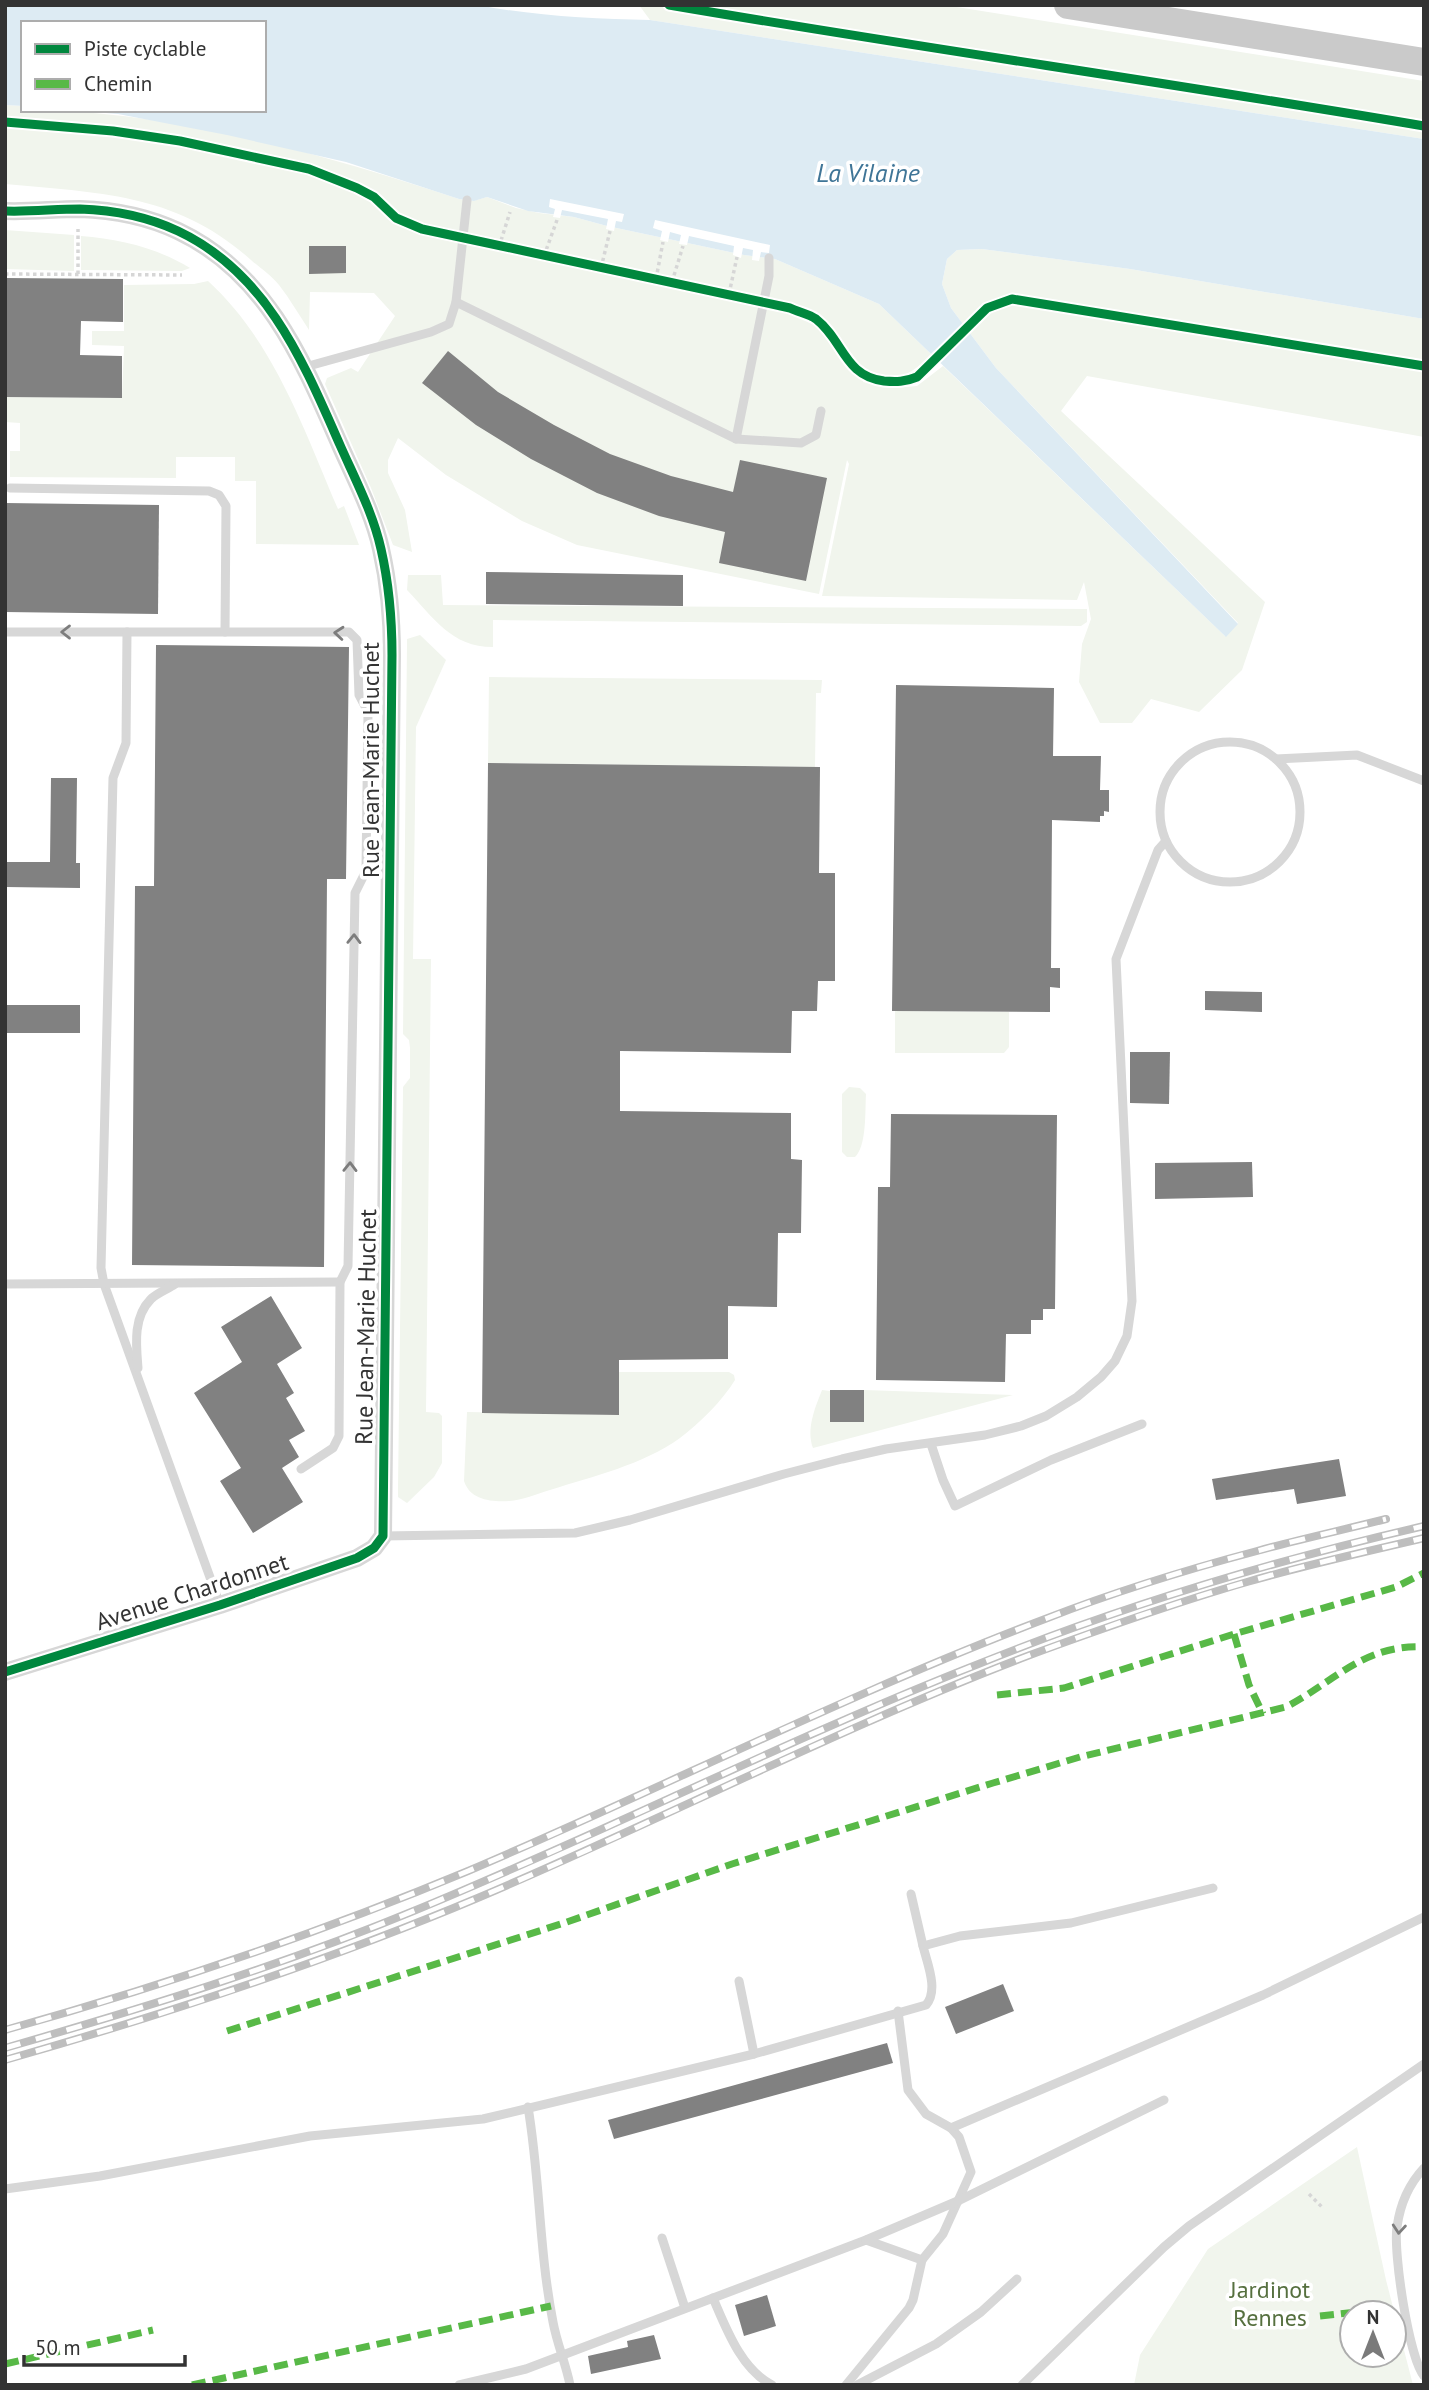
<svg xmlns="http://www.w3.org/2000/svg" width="1429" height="2390" font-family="'PT Sans',sans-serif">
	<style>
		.green { fill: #f1f5ed; fill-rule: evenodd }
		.water { fill: #ddebf3 }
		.pier { fill: #fff }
		.building { fill: #818181 }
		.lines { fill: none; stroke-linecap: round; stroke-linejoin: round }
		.path { stroke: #d6d6d6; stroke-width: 3.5; stroke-dasharray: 3.5 3.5; stroke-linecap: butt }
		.lane { stroke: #d7d7d7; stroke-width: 9 }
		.street { stroke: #d7d7d7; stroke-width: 18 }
		.primary { stroke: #cacaca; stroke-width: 28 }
		.rail-casing { stroke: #bebebe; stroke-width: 8 }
		.rail { stroke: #fff; stroke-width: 5; stroke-dasharray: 16; stroke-linecap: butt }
		.quiet { stroke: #58b947; stroke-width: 7; stroke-dasharray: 14 7; stroke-linecap: butt }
		.cycleway-casing { stroke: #fff; stroke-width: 13 }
		.cycleway { stroke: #00873e; stroke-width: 9 }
		.oneway { stroke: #7d7d7d }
		.labels { text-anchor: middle; stroke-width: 7; stroke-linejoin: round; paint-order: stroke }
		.street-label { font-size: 24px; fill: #333; stroke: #fff }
		.park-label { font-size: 24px; fill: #56703f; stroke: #fff }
		.water-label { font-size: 26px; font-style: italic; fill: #3f7597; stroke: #fff }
	</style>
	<rect width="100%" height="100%" fill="#fff"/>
	<!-- green -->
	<g class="green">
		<path d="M639,5H944L1424,81V139L650,20Z"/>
		<path d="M5,105L23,106V110C172,110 319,153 459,199L473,201L487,197L516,208L539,213L574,217L607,226L744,255L775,259L879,304L932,355C911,374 893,387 866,370L863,382L894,388L917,386L943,366L1225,636L1238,623L996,368L951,308L942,284L947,259L957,250L982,249L1130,269L1424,319V437L1087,376L1061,411L1265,602L1242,670L1199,712L1151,699L1132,723H1100L1079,682L1082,644L1091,619L1084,582L1077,600L822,596L849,464L847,460L819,594L577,545L522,521L446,475L398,438L388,460V473L405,510L412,552L393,545L371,488L325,384L327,378L351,368L358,372L395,316L374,293L310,292L309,330C299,315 290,299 279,285C271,275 260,268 251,260C177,193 99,193 5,184Z"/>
		<path d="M5,230L74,235V271L5,269Z"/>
		<path d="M81,236C120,239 157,248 190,268L182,271L81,270Z"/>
		<path d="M208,281C274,341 304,430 338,509L344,506L359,545L256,544V481H235V457H176V478L10,477V451H20V423L5,422V397L122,398L124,346L92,345V331H124V285L194,284Z"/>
		<path d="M408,575H441L443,605L1087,609V622L1081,626L493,620V647C451,647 434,618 407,590Z"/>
		<path d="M420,635L446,660L416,727L413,959H431L426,1412L439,1413L442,1416V1463L434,1477L407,1503L398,1497V1488L403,1092V1087L410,1078V1048L409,1040L403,1034L407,643V639Z"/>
		<path d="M489,677L822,680L821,693H816L815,767L488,763Z"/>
		<path d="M895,1011L1009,1012V1047L1004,1053H895Z"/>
		<path d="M849,1087L860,1088L866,1094C865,1110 867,1146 855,1157H847L842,1152V1094Z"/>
		<path d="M619,1372H729L734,1375L735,1380C722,1401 700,1423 680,1438C642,1465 594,1476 550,1490C537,1494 522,1500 509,1501C491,1502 470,1500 464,1481L467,1412L619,1415Z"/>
		<path d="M822,1390L830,1391V1422H864V1390L1013,1395L813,1448C806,1429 815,1408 822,1390Z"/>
		<path d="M1357,2147L1386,2280L1413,2385H1134L1140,2355L1208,2249ZM1394,2313V2355H1352V2313Z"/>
	</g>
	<!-- water -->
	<path class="water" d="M5,5H478C534,16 593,19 650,20L1424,139V319L1130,269L982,249L957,250L947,259L942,284L951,308L996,368L1238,624L1226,637L879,304L775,259L744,255L607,226L574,217L528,211L487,197L474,201L459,199L346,162L227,135L118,114L68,110H264V23H23V106L5,105Z"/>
	<!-- pier -->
	<g class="pier">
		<path d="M550,199L624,214L622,222L616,221L614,231L606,229L608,219L562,210L560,218L553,217L555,209L549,207Z"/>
		<path d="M655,220L770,245L769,253L761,252L759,261L752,260L753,250L743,248L741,258L733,255L734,246L689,236L687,245L679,244L681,235L670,232L668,242L660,240L662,231L653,228Z"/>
	</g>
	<!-- building -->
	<g class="building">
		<path d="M309,246H346V273L309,274Z"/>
		<path d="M5,278L123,279V322L81,321L80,355L122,356V398L5,397Z"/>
		<path d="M448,351L498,392L554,425L610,454L671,476L733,492L740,460L827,478L806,581L719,563L725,532L659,516L597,493L531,459L476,425L422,383Z"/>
		<path d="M5,503L159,505L158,614L5,612Z"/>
		<path d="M486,572L683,575V606L486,604Z"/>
		<path d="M156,645L349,647L346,879H327L324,1267L132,1265L135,886H154Z"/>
		<path d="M896,685L1054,688L1053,756H1101L1100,790H1109V812L1104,811V816H1100V822L1052,820L1051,968H1060V988L1050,987V1012L892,1011Z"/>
		<path d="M488,763L820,767L819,873H835V981H818L817,1011H792L791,1053L620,1051V1111L791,1113V1159L802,1160L801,1233H778L777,1307L728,1306V1359L619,1360V1415L482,1413Z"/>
		<path d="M51,778H77L76,863H80V888L6,887L7,862H50Z"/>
		<path d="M1205,991L1262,992V1012L1205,1010Z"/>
		<rect x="5" y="1005" width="75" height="28"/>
		<path d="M1130,1052H1170L1169,1104L1130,1103Z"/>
		<path d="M891,1114L1057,1115L1055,1309H1043V1320H1031V1334H1006L1005,1382L876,1380L878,1187H890Z"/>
		<path d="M1252,1162L1253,1197L1155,1199V1163Z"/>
		<path d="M271,1296L302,1348L277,1364L294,1393L286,1398L305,1431L289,1440L299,1457L282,1468L303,1502L253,1533L220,1481L241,1468L194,1393L242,1362L221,1327Z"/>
		<rect x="830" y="1390" width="34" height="32"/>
		<path d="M1339,1459L1346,1496L1297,1504L1294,1489L1216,1500L1212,1479Z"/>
		<path d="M1003,1984L1014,2011L956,2034L945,2007Z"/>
		<path d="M887,2043L893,2063L614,2139L608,2120Z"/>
		<path d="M767,2295L776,2326L744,2336L735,2305Z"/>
		<path d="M654,2335L661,2359L591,2374L588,2356L628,2347L627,2341Z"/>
	</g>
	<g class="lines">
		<!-- path -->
		<g class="path">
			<path d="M499,247L510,212"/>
			<path d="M544,256L557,220"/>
			<path d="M601,268L610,231"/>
			<path d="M5,274L182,275"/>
			<path d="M78,274V229"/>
			<path d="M656,279L663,242"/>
			<path d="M672,282L683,246"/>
			<path d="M729,294L737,257"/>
			<path d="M1309,2194L1323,2208"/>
		</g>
		<!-- lane -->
		<g class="lane">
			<path d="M456,302L467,200"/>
			<path d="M305,367L431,332L449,324L456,302L736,439L801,443L816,435L821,411"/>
			<path d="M736,439L769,276V258"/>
			<path d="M10,488L209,491L219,495L226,506L225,632"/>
			<path d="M5,632H349L357,640L359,695L368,712L366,871L355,893L348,1266L340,1282L339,1436L333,1448L301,1469"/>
			<path d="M127,632L126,743L113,778L101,1268L104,1284L220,1605"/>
			<circle cx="1230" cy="812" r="70"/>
			<path d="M1276,759L1357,755L1424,781"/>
			<path d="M5,1284L340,1282"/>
			<path d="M138,1368C136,1344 133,1317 151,1299C157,1293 168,1289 175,1284"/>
			<path d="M931,1444L943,1480L955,1506L1051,1460L1142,1424"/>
			<path d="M383,1536L575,1533L630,1520L784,1474L842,1459L886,1449L985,1435L1021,1426L1046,1416L1077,1397L1101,1377L1115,1361L1127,1336L1132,1301L1116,959L1158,850L1166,841"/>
			<path d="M911,1894L923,1946"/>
			<path d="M739,1981L754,2054"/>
			<path d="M898,2011L908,2090L926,2114L951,2128L959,2137L971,2172L943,2234L922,2260"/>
			<path d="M528,2107C540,2178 539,2251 553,2322C557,2344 566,2364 570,2385"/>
			<path d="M951,2128L1263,1995L1424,1917"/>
			<path d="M1424,2168C1409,2184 1400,2205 1397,2227C1393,2252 1409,2358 1424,2376"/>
			<path d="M5,2189L100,2176L310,2136L483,2119L754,2054L926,2005C939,1990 927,1963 923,1946L960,1936L1071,1923L1213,1888"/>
			<path d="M662,2238L685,2308"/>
			<path d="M713,2298C726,2328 741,2369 772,2385"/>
			<path d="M459,2385L526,2369L866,2240L960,2200L1164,2100"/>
			<path d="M846,2385L909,2308L913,2300L922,2260L866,2240"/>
			<path d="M857,2385L936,2344L981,2312L1017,2279"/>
			<path d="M1022,2385L1164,2247L1189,2226L1424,2064"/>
		</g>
		<!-- street -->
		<path class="street" d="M5,211C30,212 55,209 80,209C112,210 148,217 178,231C267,273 303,361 340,445C355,479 373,513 381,549C389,584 392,619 392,655L383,1536L374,1548L357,1558L220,1605L5,1672"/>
		<!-- primary -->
		<path class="primary" d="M1068,5L1424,62"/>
		<!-- rail casing -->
		<g class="rail-casing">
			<g id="rail">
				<path d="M5,2030C163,1986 317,1934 468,1871C661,1789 849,1693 1045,1619C1114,1592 1185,1570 1257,1551C1300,1539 1343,1530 1386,1519"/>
				<path d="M5,2048C144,2008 283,1965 416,1910C606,1832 790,1738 981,1663C1125,1605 1272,1561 1424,1526"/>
				<path d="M5,2060C166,2014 326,1962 480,1897C664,1819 843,1726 1030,1655C1101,1629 1174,1603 1247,1582C1305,1565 1365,1552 1424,1538"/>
			</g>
		</g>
		<!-- rail -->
		<use href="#rail" class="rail"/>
		<!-- quiet -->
		<g class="quiet">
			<path d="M1234,1634L1249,1685L1263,1714"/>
			<path d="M997,1695L1064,1688L1234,1634L1396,1587L1424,1573"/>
			<path d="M227,2031L564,1923L732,1864L993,1783L1080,1757L1286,1707C1334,1682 1364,1644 1424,1647"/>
			<path d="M1320,2316L1374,2310L1375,2313"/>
			<path d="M5,2364L153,2330"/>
			<path d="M192,2385L551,2306"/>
		</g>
		<!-- cycleway casing -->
		<g class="cycleway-casing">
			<g id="cycleway">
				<path d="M669,5C920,48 1173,83 1424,126"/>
				<path d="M5,122L113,131L180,141L309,169L357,188L374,197L396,218L422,229L790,308C798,312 809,314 816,319C844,341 844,376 884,381C896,382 905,382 917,377L987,308L1012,299L1424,366"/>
				<path d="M5,211C30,212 55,209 80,209C112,210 148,217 178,231C267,273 303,361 340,445C355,479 373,513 381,549C389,584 392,619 392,655L383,1536L374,1548L357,1558L220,1605L5,1672"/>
			</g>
		</g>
		<!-- cycleway -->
		<use href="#cycleway" class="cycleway"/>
	</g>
	<!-- one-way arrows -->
	<defs><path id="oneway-chevron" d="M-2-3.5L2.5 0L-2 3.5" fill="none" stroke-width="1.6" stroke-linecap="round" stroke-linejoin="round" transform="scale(1.75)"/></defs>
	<g class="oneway">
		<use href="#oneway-chevron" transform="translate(66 632) rotate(-180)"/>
		<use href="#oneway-chevron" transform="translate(339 633) rotate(-175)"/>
		<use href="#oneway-chevron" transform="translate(354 939) rotate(-89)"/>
		<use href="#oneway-chevron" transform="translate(350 1167) rotate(-89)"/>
		<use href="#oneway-chevron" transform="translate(1399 2229) rotate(95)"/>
	</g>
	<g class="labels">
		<!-- street labels -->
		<g class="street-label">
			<text transform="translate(371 760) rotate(-90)" y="8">Rue Jean-Marie Huchet</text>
			<text transform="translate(366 1327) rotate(-89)" y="8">Rue Jean-Marie Huchet</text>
			<text transform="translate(192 1592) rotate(-18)" y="8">Avenue Chardonnet</text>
		</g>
		<!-- park labels -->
		<g class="park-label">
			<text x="1270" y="2298">Jardinot<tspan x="1270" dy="28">Rennes</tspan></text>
		</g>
		<!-- water labels -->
		<g class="water-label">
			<text x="868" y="182">La Vilaine</text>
		</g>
	</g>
	<!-- border -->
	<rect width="1429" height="2390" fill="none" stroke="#333333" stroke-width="14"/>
	<!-- legend -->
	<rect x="21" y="21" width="245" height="91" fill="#ffffff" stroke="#adadad" stroke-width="2"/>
	<rect x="35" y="44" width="35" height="10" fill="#00873e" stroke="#adadad" stroke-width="2"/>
	<text x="84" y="56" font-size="21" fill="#333333">Piste cyclable</text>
	<rect x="35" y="79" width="35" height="10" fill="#58b947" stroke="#adadad" stroke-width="2"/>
	<text x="84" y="91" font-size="21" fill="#333333">Chemin</text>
	<!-- north arrow -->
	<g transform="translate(1373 2334)"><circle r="33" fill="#ffffff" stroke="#adadad" stroke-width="2"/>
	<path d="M0-5L12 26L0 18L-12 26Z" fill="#7a7a7a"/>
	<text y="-10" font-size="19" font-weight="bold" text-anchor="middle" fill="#333333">N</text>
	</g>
	<!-- scale -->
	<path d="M24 2355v10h161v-10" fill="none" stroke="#333333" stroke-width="3.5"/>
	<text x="35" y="2355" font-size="21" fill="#333333" stroke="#ffffff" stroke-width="5" paint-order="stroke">50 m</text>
</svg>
